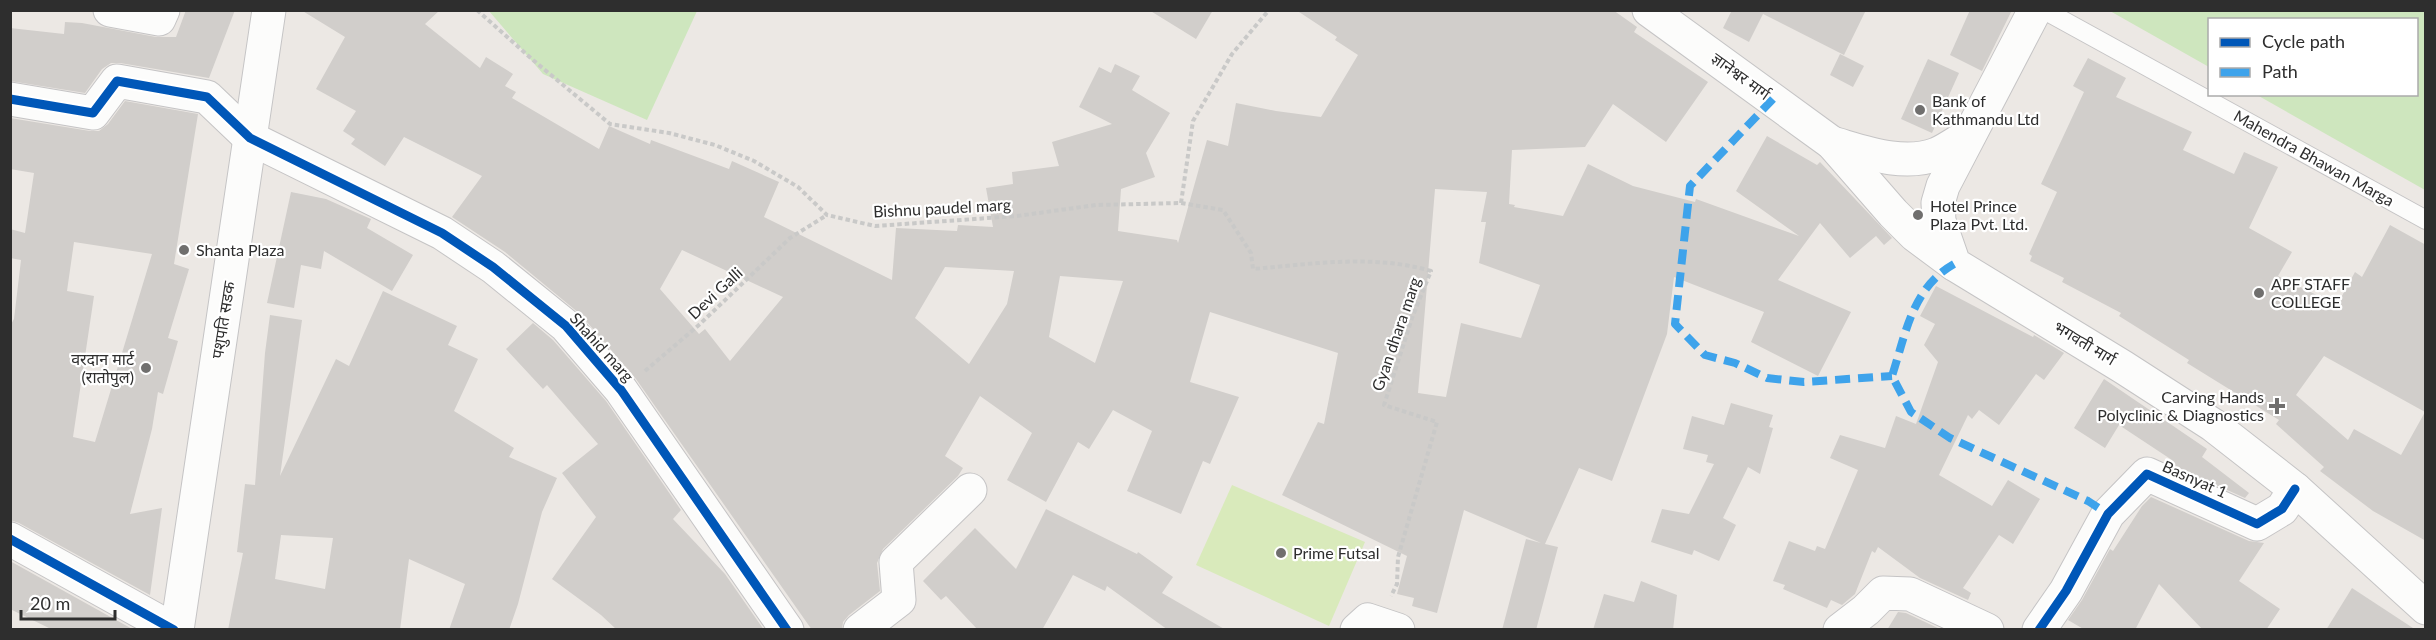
<svg xmlns="http://www.w3.org/2000/svg" width="2436" height="640" font-family="Lato,'Noto Sans Devanagari',sans-serif">
	<style>
		.green { fill: #cee6be }
		.pitch { fill: #d9eabb }
		.building { fill: #d1cecb; fill-rule: evenodd }
		.lines { fill: none; stroke-linecap: round; stroke-linejoin: round }
		.service-casing { stroke: #c5c4c5; stroke-width: 20 }
		.minor-casing { stroke: #c5c4c5; stroke-width: 35 }
		.secondary-casing { stroke: #c5c4c5; stroke-width: 35 }
		.path { stroke: #c9c9c8; stroke-width: 4; stroke-dasharray: 4.5 3; stroke-linecap: butt }
		.service { stroke: #fcfcfb; stroke-width: 18 }
		.minor { stroke: #fcfcfb; stroke-width: 33 }
		.secondary { stroke: #fcfcfb; stroke-width: 33 }
		.quiet { stroke: #3ea3eb; stroke-width: 8; stroke-dasharray: 15 8; stroke-linecap: butt }
		.cycleway-casing { stroke: #fff; stroke-width: 13 }
		.cycleway { stroke: #0057b8; stroke-width: 9 }
		.poi-dot { fill: #706f6e; stroke: #fff; stroke-width: 2 }
		.labels { text-anchor: middle; stroke-width: 4.5; stroke-linejoin: round; paint-order: stroke }
		.street-label { font-size: 16px; fill: #2e2e2e; stroke: #fff }
		.poi-label { font-size: 16px; fill: #2e2e2e; stroke: #fff; text-anchor: start }
	</style>
	<rect width="100%" height="100%" fill="#ece8e4"/>
	<!-- green -->
	<g class="green">
		<path d="M489,11H697L647,120L543,74Z"/>
		<path d="M2110,11H2425V190L2257,95L2416,94V20H2210L2209,67Z"/>
	</g>
	<!-- pitch -->
	<path class="pitch" d="M1232,485L1365,542L1329,626L1196,565Z"/>
	<!-- building -->
	<g class="building">
		<path d="M186,10H235L209,78L120,63H111L102,69L85,93L10,81V28L64,34L65,22L82,23L156,37H176Z"/>
		<path d="M301,10H440L425,24L480,68L486,57L513,74L505,86L516,92L512,98L599,149L609,126L650,144L651,140L729,169L732,161L779,182L764,217L892,280L896,228L957,231L958,225L993,227L986,188L1013,184L1012,172L1059,166L1052,142L1112,124L1079,107L1099,67L1111,73L1115,64L1140,76L1132,90L1170,113L1146,153L1155,177L1121,189L1118,231L1177,240L1178,243L1207,140L1228,146L1236,103L1276,111L1321,117L1358,55L1335,40L1337,37L1296,10H1613L1637,27L1634,32L1708,82L1666,142L1613,104L1585,147L1512,150L1509,204L1515,205L1514,207L1563,216L1588,164L1633,186L1695,202L1696,199L1799,236L1736,191L1767,136L1817,165L1820,162L1892,238L1884,245L1876,236L1850,258L1820,223L1778,280L1851,312L1818,376L1751,342L1764,312L1674,277L1667,334L1612,481L1579,468L1545,544L1558,547L1536,630H1502L1526,539L1541,543L1464,510L1437,613L1412,606L1414,598L1397,594L1407,556L1282,495L1318,422L1324,424L1338,353L1210,312L1190,382L1239,397L1210,464L1203,461L1181,514L1127,491L1152,431L1113,410L1089,449L1078,442L1046,502L1007,480L1032,433L980,396L945,456L963,468L958,476L883,549L877,563L880,591L849,615L843,622L842,630H812L636,379L580,314L505,252L452,217L482,176L404,137L385,166L351,144L355,139L343,131L356,111L316,89L345,37ZM1435,189L1487,192L1481,222H1486L1479,263L1540,285L1521,338L1461,323L1446,397L1418,393ZM682,250L783,297L730,361L705,329L699,334L660,289ZM945,267L1014,271L1007,304L969,364L915,318ZM1060,276L1123,281L1095,363L1049,337Z"/>
		<path d="M1149,10H1213L1196,39Z"/>
		<path d="M1732,10H1866L1844,55L1763,14L1749,42L1723,28Z"/>
		<path d="M1970,10H2012L1982,71L1950,55Z"/>
		<path d="M1840,54L1864,66L1853,87L1830,75Z"/>
		<path d="M2088,58L2126,78L2116,97L2192,132L2183,150L2234,174L2244,152L2278,167L2249,228L2292,252L2278,276L2337,305L2355,272L2362,277L2390,225L2426,245V541L2373,511L2320,471L2324,467L2276,424L2279,420L2187,363L2189,360L2119,316L2121,313L2062,282L2064,278L2030,261L2032,256L2029,254L2057,192L2041,184L2084,92L2073,86ZM2324,356L2425,412L2401,455L2354,429L2348,440L2296,395Z"/>
		<path d="M1928,59L1959,73L1932,133L1901,119Z"/>
		<path d="M125,101L198,114L174,264L189,269L168,338L178,341L163,394L158,392L152,429L130,514L162,508L150,595L19,523L10,520V326L14,319L21,260L10,258V229L25,233L34,173L10,169V118L90,131H99L108,124ZM74,242L152,254L95,442L73,437L94,296L67,291Z"/>
		<path d="M291,192L326,199L371,219L367,228L413,255L392,291L324,251L321,269L301,265L294,308L267,303Z"/>
		<path d="M1936,286L2033,337L2034,335L2064,353L2044,380L2036,374L1999,425L1979,410L1972,419L1968,415L1939,475L1992,506L2008,480L2040,499L2013,544L1999,535L1963,588L1971,593L1968,600L1920,578L1878,547L1875,553L1872,551L1855,594L1842,605L1831,600L1827,608L1783,589L1785,585L1773,581L1789,541L1815,551L1817,546L1825,549L1858,470L1830,458L1840,435L1885,448L1896,416L1916,424L1938,362L1924,345L1935,324L1920,316Z"/>
		<path d="M383,291L457,326L448,345L478,359L454,411L514,448L509,457L557,478L542,512L518,604L509,630H449L465,584L409,559L400,630H228L243,553L237,552L245,484L255,485L265,353L270,315L302,320L280,476L336,359L349,366ZM281,535L333,538L325,589L275,579Z"/>
		<path d="M533,323L553,340L606,401L681,510L673,519L725,574L764,630H617L601,615L552,579L596,517L562,473L598,444L547,385L543,389L506,349Z"/>
		<path d="M2104,379L2207,449L2202,457L2249,493L2245,498L2169,464L2172,460L2119,425L2105,448L2074,428Z"/>
		<path d="M1731,403L1773,415L1769,427L1773,428L1760,474L1748,467L1723,518L1736,525L1719,561L1694,550L1692,555L1651,542L1662,509L1689,514L1714,464L1706,462L1708,455L1683,449L1692,416L1724,425Z"/>
		<path d="M2151,497L2249,541L2264,543L2239,581L2280,609L2266,630H2203L2159,584L2135,630H2085L2068,620L2082,600L2110,549L2113,551L2142,506Z"/>
		<path d="M1046,509L1137,554L1138,552L1173,577L1162,593L1226,630H1168L1107,586L1105,591L1073,575L1042,630H978L946,596L941,600L923,581L975,528L1016,569Z"/>
		<path d="M10,561L134,630H53L10,609Z"/>
		<path d="M1641,581L1677,595L1673,630H1593L1604,594L1634,602Z"/>
		<path d="M2352,588L2416,630H2326Z"/>
		<path d="M1898,612L1906,613L1942,630H1887Z"/>
	</g>
	<g class="lines">
		<!-- service casing -->
		<g class="service-casing">
			<path id="service" d="M2044,10L2426,220"/>
		</g>
		<!-- minor casing -->
		<g class="minor-casing">
			<g id="minor">
				<path d="M110,10L159,19L163,10"/>
				<path d="M10,99L93,113L117,81L207,97L250,138L442,233L493,267L566,326L621,390L787,630"/>
				<path d="M10,539L174,630"/>
				<path d="M860,630L899,600L896,562L970,490"/>
				<path d="M1357,630L1368,620L1398,630"/>
				<path d="M1840,630L1866,610L1883,593L1910,594L1987,630"/>
				<path d="M2039,630L2066,591L2108,514L2147,474L2257,524L2282,509L2295,489"/>
			</g>
		</g>
		<!-- secondary casing -->
		<g class="secondary-casing">
			<g id="secondary">
				<path d="M1649,10L1832,143L1893,213L1915,235L1954,264"/>
				<path d="M2035,10L1943,186L1938,203L1939,221L1954,264L2123,367L2213,425L2295,489L2426,608"/>
				<path d="M1832,143C1864,152 1903,167 1937,154C1948,149 1959,141 1969,135"/>
				<path d="M177,630L269,10"/>
			</g>
		</g>
		<!-- path -->
		<g class="path">
			<path d="M477,10L533,60L610,124L669,133L715,145L754,161L798,187L827,215L875,226L1017,216L1096,205L1181,203L1223,210L1251,253L1253,269C1311,264 1374,254 1431,271L1412,318L1384,405L1437,422L1398,557L1397,584L1391,596"/>
			<path d="M1181,203L1193,121L1232,54L1269,10"/>
			<path d="M645,371L700,324L790,238L827,215"/>
		</g>
		<!-- service -->
		<use href="#service" class="service"/>
		<!-- minor -->
		<use href="#minor" class="minor"/>
		<!-- secondary -->
		<use href="#secondary" class="secondary"/>
		<!-- quiet -->
		<g class="quiet">
			<path d="M1773,99L1690,186L1675,324L1705,355L1735,363L1767,378L1804,382L1892,376"/>
			<path d="M1954,264C1912,288 1906,333 1892,376L1911,412L1950,438L2088,501L2108,514"/>
		</g>
		<!-- cycleway casing -->
		<g class="cycleway-casing">
			<g id="cycleway">
				<path d="M10,99L93,113L117,81L207,97L250,138L442,233L493,267L566,326L621,390L787,630"/>
				<path d="M10,539L174,630"/>
				<path d="M2039,630L2066,591L2108,514L2147,474L2257,524L2282,509L2295,489"/>
			</g>
		</g>
		<!-- cycleway -->
		<use href="#cycleway" class="cycleway"/>
	</g>
	<!-- markers -->
	<g class="poi-dot">
		<circle cx="1920" cy="110" r="6"/>
		<circle cx="1918" cy="215" r="6"/>
		<circle cx="184" cy="250" r="6"/>
		<circle cx="2259" cy="293" r="6"/>
		<circle cx="146" cy="368" r="6"/>
		<path d="M2274 397h6v6h6v6h-6v6h-6v-6h-6v-6h6z"/>
		<circle cx="1281" cy="553" r="6"/>
	</g>
	<g class="labels">
		<!-- street labels -->
		<g class="street-label">
			<text transform="translate(1741 76) rotate(36)" y="6">ज्ञानेश्वर मार्ग</text>
			<text transform="translate(2314 158) rotate(29)" y="6">Mahendra Bhawan Marga</text>
			<text transform="translate(942 208) rotate(-3)" y="6">Bishnu paudel marg</text>
			<text transform="translate(715 293) rotate(-43)" y="6">Devi Galli</text>
			<text transform="translate(223 320) rotate(-81)" y="6">पशुपति सडक</text>
			<text transform="translate(1396 334) rotate(-71)" y="6">Gyan dhara marg</text>
			<text transform="translate(2085 343) rotate(31)" y="6">भगवती मार्ग</text>
			<text transform="translate(602 347) rotate(48)" y="6">Shahid marg</text>
			<text transform="translate(2195 479) rotate(24)" y="6">Basnyat 1</text>
		</g>
		<!-- poi labels -->
		<g class="poi-label">
			<text x="1932" y="107">Bank of<tspan x="1932" dy="18">Kathmandu Ltd</tspan></text>
			<text x="1930" y="212">Hotel Prince<tspan x="1930" dy="18">Plaza Pvt. Ltd.</tspan></text>
			<text x="196" y="256">Shanta Plaza</text>
			<text x="2271" y="290">APF STAFF<tspan x="2271" dy="18">COLLEGE</tspan></text>
			<text x="134" y="365" text-anchor="end">वरदान मार्ट<tspan x="134" dy="18">(रातोपुल)</tspan></text>
			<text x="2264" y="403" text-anchor="end">Carving Hands<tspan x="2264" dy="18">Polyclinic &amp; Diagnostics</tspan></text>
			<text x="1293" y="559">Prime Futsal</text>
		</g>
	</g>
	<!-- border -->
	<rect width="2436" height="640" fill="none" stroke="#2e2e2e" stroke-width="24"/>
	<!-- legend -->
	<rect x="2208" y="18" width="210" height="78" fill="#ffffff" stroke="#ababab" stroke-width="1.5"/>
	<rect x="2220" y="38" width="30" height="9" fill="#0057b8" stroke="#ababab" stroke-width="1.5"/>
	<text x="2262" y="48" font-size="18" fill="#2e2e2e">Cycle path</text>
	<rect x="2220" y="68" width="30" height="9" fill="#3ea3eb" stroke="#ababab" stroke-width="1.5"/>
	<text x="2262" y="78" font-size="18" fill="#2e2e2e">Path</text>
	<!-- scale -->
	<path d="M21 610v9h94v-9" fill="none" stroke="#2e2e2e" stroke-width="3"/>
	<text x="30" y="610" font-size="18" fill="#2e2e2e" stroke="#ffffff" stroke-width="4.5" paint-order="stroke">20 m</text>
</svg>
